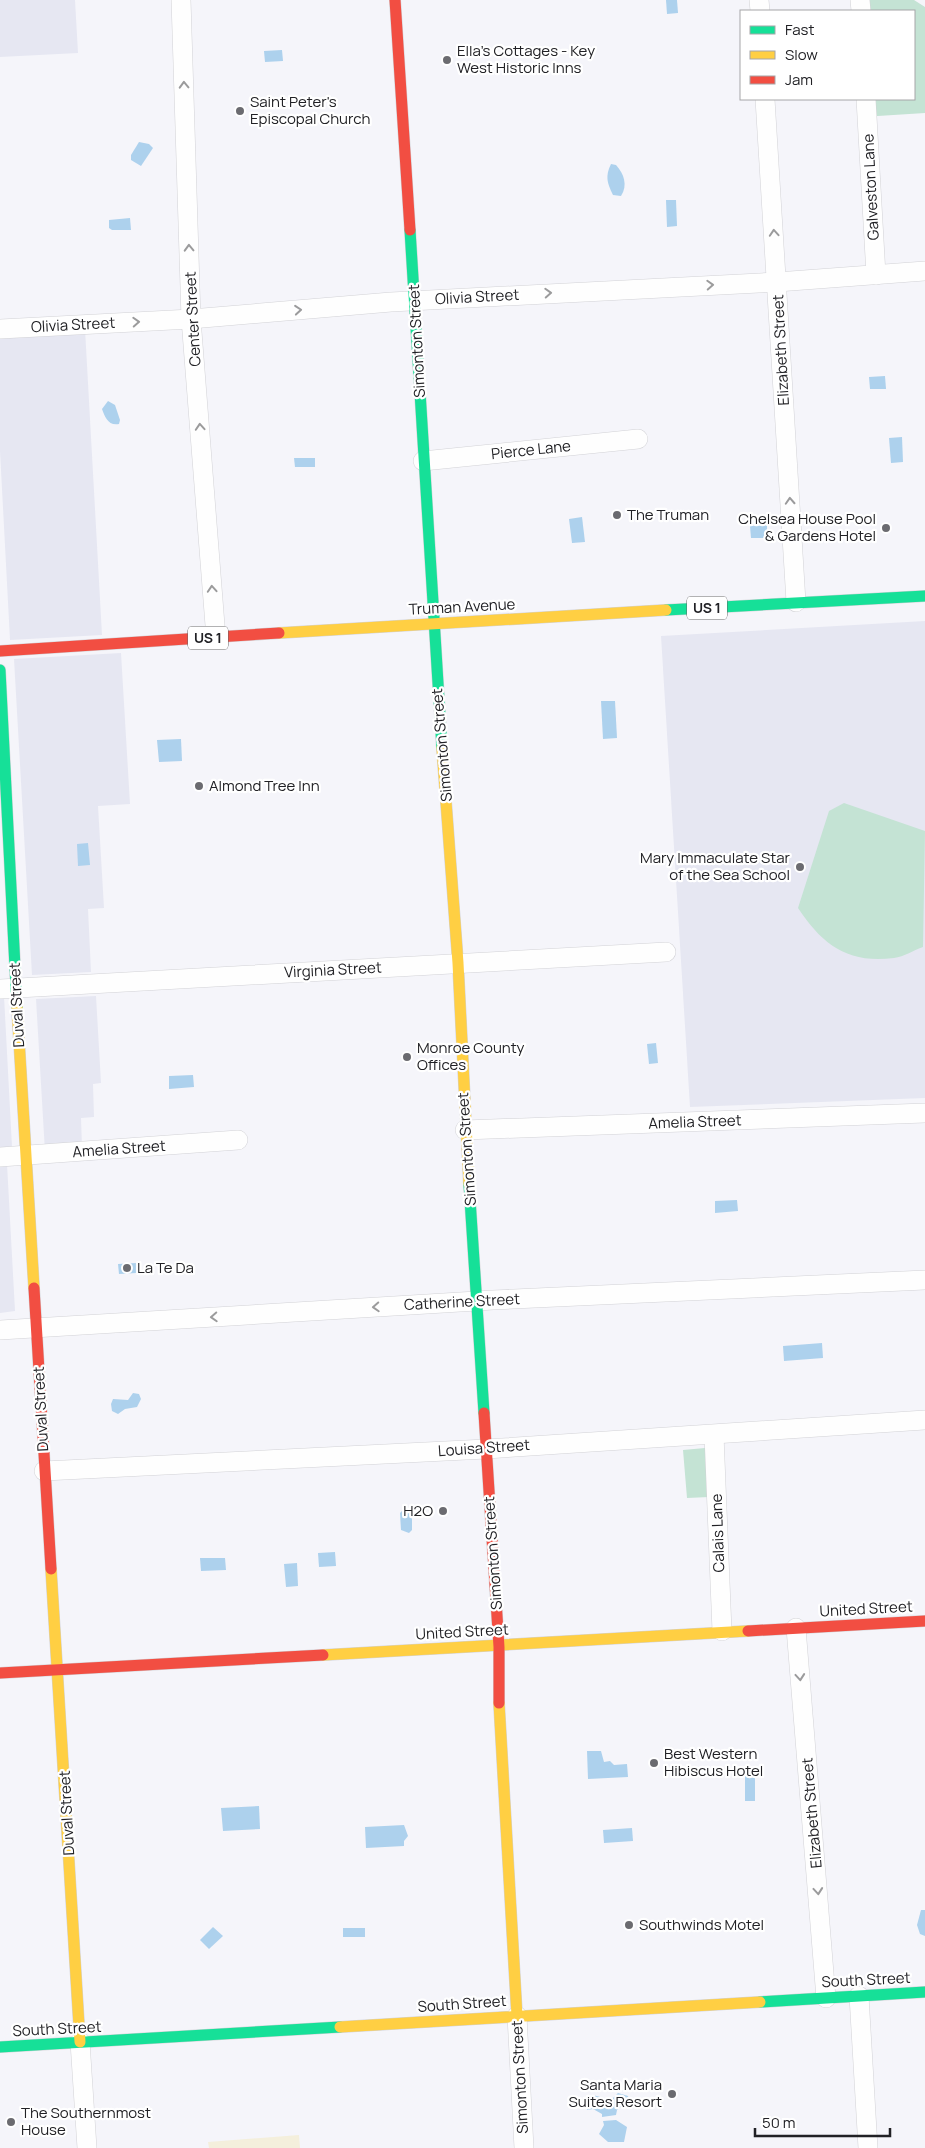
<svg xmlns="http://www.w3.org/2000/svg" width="925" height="2148" font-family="Manrope,sans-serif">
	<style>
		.built { fill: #e6e7f2 }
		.green { fill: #c4e3d4 }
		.sand { fill: #f4efdc }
		.water { fill: #add1ed }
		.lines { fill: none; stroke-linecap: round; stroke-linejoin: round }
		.street-casing { stroke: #d2d2d6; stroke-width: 20 }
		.fast-casing { stroke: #d2d2d6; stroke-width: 12 }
		.slow-casing { stroke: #d2d2d6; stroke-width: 12 }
		.jam-casing { stroke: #d2d2d6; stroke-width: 12 }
		.street { stroke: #fefefe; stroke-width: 19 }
		.fast { stroke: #16e098; stroke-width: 11 }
		.slow { stroke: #ffcf43; stroke-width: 11 }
		.jam { stroke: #f24e42; stroke-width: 11 }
		.oneway { stroke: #9b9b9c }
		.poi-dot { fill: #6b6b70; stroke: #fff; stroke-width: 2 }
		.labels { text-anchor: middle; stroke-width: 4.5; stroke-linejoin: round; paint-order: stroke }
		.shield { fill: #fff; stroke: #646466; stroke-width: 1 }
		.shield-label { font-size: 14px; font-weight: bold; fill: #212125 }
		.poi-label { font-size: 15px; fill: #212125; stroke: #fff; text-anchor: start }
		.street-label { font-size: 15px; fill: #212125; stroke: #fff }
	</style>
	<rect width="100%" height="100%" fill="#f5f5fa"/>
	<!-- built -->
	<g class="built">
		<path d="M0,0H75L78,53L0,57Z"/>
		<path d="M85,329L102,635L10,640L0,451V333Z"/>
		<path d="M925,621V1098L690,1107L661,636Z"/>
		<path d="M121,653L130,804L98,806L104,908L88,909L91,972L32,975L14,659Z"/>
		<path d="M0,996H4L12,1147L0,1148Z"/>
		<path d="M96,996L101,1083L93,1084L94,1117L81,1118L82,1147L45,1152L36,999Z"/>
		<path d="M7,1164L15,1311L0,1313V1165Z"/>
	</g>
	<!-- green -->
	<g class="green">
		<path d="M857,0H914L925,7V113L862,117L861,99H914V11H857Z"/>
		<path d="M844,803L925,831L923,947C914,950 904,957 894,958C847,964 822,944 798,908L829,811Z"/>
		<path d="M705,1448L709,1497L687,1498L683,1450Z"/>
	</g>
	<!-- sand -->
	<path class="sand" d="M299,2135L300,2148H209L208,2142Z"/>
	<!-- water -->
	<g class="water">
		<path d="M666,0H677L678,13L667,14Z"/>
		<path d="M282,50L283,61L265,62L264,51Z"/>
		<path d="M139,142L149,144L153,148L141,166L131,160V155Z"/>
		<path d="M611,164L616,165C624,174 628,185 621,196L613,195C607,183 605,176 611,164Z"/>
		<path d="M676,200L677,226L667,227L666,200Z"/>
		<path d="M130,218L131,230H112L109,228V220Z"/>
		<path d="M885,376L886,389H870L869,377Z"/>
		<path d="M108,401L115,405L120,420L119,424C108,426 105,417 102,409Z"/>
		<path d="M902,437L903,462L891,463L889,438Z"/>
		<path d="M294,458H315V467H295Z"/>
		<path d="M582,517L585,542L572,543L569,519Z"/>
		<path d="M767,525V538H751L750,526Z"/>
		<path d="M601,701H615L617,738L603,739Z"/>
		<path d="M181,739L182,761L159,762L157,740Z"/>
		<path d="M88,843L90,865L78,866L77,844Z"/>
		<path d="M656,1043L658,1063L649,1064L647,1044Z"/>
		<path d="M193,1075L194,1087L169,1089V1076Z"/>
		<path d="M737,1200L738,1211L715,1213V1201Z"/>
		<path d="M136,1263V1273L119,1274L118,1264Z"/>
		<path d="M822,1343L823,1358L784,1361L783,1346Z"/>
		<path d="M133,1393L139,1394L141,1399L137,1407L125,1409L118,1414L112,1411L111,1404L113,1399L128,1400Z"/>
		<path d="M404,1509L412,1513V1530L409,1533L401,1530L400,1513Z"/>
		<path d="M335,1552L336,1566L319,1567L318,1553Z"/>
		<path d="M200,1558H225L226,1570L201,1571Z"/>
		<path d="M297,1563L298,1586L286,1587L284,1564Z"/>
		<path d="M587,1751H601L604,1762L610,1761L614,1765L627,1764L628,1777L588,1779Z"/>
		<rect x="745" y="1776" width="10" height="25"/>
		<path d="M259,1806L260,1829L223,1831L221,1808Z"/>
		<path d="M404,1825L408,1836L404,1841V1846L366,1848L365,1827Z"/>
		<path d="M632,1828L633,1841L604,1843L603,1830Z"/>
		<path d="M921,1910H925V1936L920,1934L917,1925Z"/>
		<path d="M213,1927L223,1936L209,1949L200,1940Z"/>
		<rect x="343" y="1928" width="22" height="9"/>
		<path d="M618,2093L628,2096L629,2100L617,2110L616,2115L602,2117V2114L593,2109L587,2110L588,2101L593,2095L611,2100Z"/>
		<path d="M616,2120L627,2127L624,2142H608L599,2134L604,2125L603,2121Z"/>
	</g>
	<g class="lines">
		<!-- street casing -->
		<g class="street-casing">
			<g id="street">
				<path d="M181,0L191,319L216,638"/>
				<path d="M759,0L760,11"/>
				<path d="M860,0L861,11"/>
				<path d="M765,99L796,602"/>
				<path d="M866,99L876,275"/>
				<path d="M0,329L191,319L391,302L777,282L925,271"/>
				<path d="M423,461L638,439"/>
				<path d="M0,989L666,952"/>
				<path d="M465,1130L925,1113"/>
				<path d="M0,1157L238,1140"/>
				<path d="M0,1330L493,1300L925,1280"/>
				<path d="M714,1435L722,1631"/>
				<path d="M44,1471L486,1449L925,1420"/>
				<path d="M796,1628L826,1998"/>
				<path d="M859,1996L868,2148"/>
				<path d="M517,2016L524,2148"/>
				<path d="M80,2042L87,2148"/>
			</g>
		</g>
		<!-- fast casing -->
		<g class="fast-casing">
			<g id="fast">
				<path d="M410,230L442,748"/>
				<path d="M666,610L925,596"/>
				<path d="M0,670L17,1007"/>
				<path d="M469,1184L484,1413"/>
				<path d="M760,2002L925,1992"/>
				<path d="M0,2047L340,2027"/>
			</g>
		</g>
		<!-- slow casing -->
		<g class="slow-casing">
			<g id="slow">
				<path d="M279,633L666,610"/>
				<path d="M442,748L458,963L469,1184"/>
				<path d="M17,1007L34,1288"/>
				<path d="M51,1569L80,2042"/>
				<path d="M323,1655L748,1631"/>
				<path d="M499,1703L517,2016"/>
				<path d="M340,2027L760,2002"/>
			</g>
		</g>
		<!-- jam casing -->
		<g class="jam-casing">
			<g id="jam">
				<path d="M395,0L410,230"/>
				<path d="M0,651L279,633"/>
				<path d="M34,1288L51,1569"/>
				<path d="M484,1413L499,1647V1703"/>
				<path d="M748,1631L925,1621"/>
				<path d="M0,1673L323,1655"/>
			</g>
		</g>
		<!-- street -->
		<use href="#street" class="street"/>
		<!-- fast -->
		<use href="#fast" class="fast"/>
		<!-- slow -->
		<use href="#slow" class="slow"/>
		<!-- jam -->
		<use href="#jam" class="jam"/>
	</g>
	<!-- one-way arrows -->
	<defs><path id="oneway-chevron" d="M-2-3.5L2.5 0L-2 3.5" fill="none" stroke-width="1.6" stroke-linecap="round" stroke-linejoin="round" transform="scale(1.25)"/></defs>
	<g class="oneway">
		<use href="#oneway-chevron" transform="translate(184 85) rotate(-92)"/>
		<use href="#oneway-chevron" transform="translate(774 233) rotate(-94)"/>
		<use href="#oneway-chevron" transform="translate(189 248) rotate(-92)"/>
		<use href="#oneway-chevron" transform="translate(710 285) rotate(-3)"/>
		<use href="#oneway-chevron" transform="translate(548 293) rotate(-3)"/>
		<use href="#oneway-chevron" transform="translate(298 310) rotate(-5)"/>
		<use href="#oneway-chevron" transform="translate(136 322) rotate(-3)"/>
		<use href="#oneway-chevron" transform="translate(200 427) rotate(-94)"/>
		<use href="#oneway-chevron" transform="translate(790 501) rotate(-93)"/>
		<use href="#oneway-chevron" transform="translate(212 589) rotate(-94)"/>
		<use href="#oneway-chevron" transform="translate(376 1307) rotate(177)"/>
		<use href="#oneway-chevron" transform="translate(214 1317) rotate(177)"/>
		<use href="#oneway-chevron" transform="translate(800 1677) rotate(85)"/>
		<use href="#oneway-chevron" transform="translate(818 1891) rotate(85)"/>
	</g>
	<!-- markers -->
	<g class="poi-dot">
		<circle cx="447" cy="60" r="5"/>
		<circle cx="240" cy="111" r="5"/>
		<circle cx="617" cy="515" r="5"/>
		<circle cx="886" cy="528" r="5"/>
		<circle cx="199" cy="786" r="5"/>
		<circle cx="800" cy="867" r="5"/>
		<circle cx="407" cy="1057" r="5"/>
		<circle cx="127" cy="1268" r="5"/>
		<circle cx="443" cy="1511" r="5"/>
		<circle cx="654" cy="1763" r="5"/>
		<circle cx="629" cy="1925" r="5"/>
		<circle cx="672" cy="2094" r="5"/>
		<circle cx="11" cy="2122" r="5"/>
	</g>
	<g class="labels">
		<!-- shield labels -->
		<g class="shield">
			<rect x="687" y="596.5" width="40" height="23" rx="4"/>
			<rect x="188" y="626.5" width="40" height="23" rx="4"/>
		</g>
		<g class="shield-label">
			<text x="707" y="613">US 1</text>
			<text x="208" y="643">US 1</text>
		</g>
		<!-- poi labels -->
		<g class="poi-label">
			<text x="457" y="56">Ella's Cottages - Key<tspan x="457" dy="17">West Historic Inns</tspan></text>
			<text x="250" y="107">Saint Peter's<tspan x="250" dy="17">Episcopal Church</tspan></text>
			<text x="627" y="520">The Truman</text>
			<text x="876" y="524" text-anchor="end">Chelsea House Pool<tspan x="876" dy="17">&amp; Gardens Hotel</tspan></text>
			<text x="209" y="791">Almond Tree Inn</text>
			<text x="790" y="863" text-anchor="end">Mary Immaculate Star<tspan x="790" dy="17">of the Sea School</tspan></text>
			<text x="417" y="1053">Monroe County<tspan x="417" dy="17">Offices</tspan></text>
			<text x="137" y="1273">La Te Da</text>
			<text x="433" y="1516" text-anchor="end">H2O</text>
			<text x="664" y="1759">Best Western<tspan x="664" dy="17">Hibiscus Hotel</tspan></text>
			<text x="639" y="1930">Southwinds Motel</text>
			<text x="662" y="2090" text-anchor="end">Santa Maria<tspan x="662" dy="17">Suites Resort</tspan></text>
			<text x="21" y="2118">The Southernmost<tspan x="21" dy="17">House</tspan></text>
		</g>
		<!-- street labels -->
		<g class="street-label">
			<text transform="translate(871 187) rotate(-93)" y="5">Galveston Lane</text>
			<text transform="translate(477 297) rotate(-3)" y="5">Olivia Street</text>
			<text transform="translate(193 319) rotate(-93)" y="5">Center Street</text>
			<text transform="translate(73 325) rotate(-3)" y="5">Olivia Street</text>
			<text transform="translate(417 341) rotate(-93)" y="5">Simonton Street</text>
			<text transform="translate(781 350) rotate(-93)" y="5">Elizabeth Street</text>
			<text transform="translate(531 450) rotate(-6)" y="5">Pierce Lane</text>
			<text transform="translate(462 607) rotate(-3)" y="5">Truman Avenue</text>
			<text transform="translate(442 745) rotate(-95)" y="5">Simonton Street</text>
			<text transform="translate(333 970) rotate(-3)" y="5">Virginia Street</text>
			<text transform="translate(17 1005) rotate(-93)" y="5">Duval Street</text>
			<text transform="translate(695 1122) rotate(-2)" y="5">Amelia Street</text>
			<text transform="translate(119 1149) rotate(-4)" y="5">Amelia Street</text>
			<text transform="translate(467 1149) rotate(-94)" y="5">Simonton Street</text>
			<text transform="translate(462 1302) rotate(-3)" y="5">Catherine Street</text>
			<text transform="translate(41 1409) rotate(-93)" y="5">Duval Street</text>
			<text transform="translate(484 1448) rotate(-4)" y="5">Louisa Street</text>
			<text transform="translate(718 1533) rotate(-92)" y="5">Calais Lane</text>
			<text transform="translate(493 1553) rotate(-94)" y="5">Simonton Street</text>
			<text transform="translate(866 1609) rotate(-3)" y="5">United Street</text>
			<text transform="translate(462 1632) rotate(-3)" y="5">United Street</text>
			<text transform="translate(67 1813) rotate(-93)" y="5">Duval Street</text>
			<text transform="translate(812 1813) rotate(-95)" y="5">Elizabeth Street</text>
			<text transform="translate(866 1980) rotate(-3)" y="5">South Street</text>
			<text transform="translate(462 2004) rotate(-4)" y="5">South Street</text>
			<text transform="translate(57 2029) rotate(-3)" y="5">South Street</text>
			<text transform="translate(520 2077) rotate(-93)" y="5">Simonton Street</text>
		</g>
	</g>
	<!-- legend -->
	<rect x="740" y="10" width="175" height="90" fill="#ffffff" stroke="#a6a6a8"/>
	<rect x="750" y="26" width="25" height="8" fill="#16e098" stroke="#a6a6a8"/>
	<text x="785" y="35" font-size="15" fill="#212125">Fast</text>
	<rect x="750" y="51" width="25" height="8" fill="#ffcf43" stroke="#a6a6a8"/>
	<text x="785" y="60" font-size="15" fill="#212125">Slow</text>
	<rect x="750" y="76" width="25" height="8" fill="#f24e42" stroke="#a6a6a8"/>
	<text x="785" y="85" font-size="15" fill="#212125">Jam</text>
	<!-- scale -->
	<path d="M755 2128v8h135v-8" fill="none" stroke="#212125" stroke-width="2.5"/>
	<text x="762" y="2128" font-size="15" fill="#212125" stroke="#ffffff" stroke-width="4" paint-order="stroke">50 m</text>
</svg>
